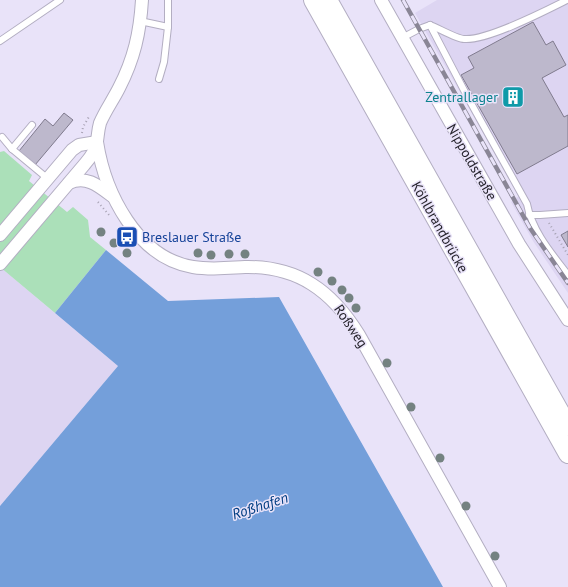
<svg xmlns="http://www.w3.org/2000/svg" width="568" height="587" font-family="'PT Sans',sans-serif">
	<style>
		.built { fill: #ddd5f2 }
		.green { fill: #abe0b9 }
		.water { fill: #749fda }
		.building { fill: #bdb8cc; stroke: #807b8e }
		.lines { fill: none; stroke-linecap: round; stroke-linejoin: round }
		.service-casing { stroke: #b3aec2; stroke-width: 8 }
		.minor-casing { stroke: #b3aec2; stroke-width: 14 }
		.primary-casing { stroke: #b3aec2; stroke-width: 20 }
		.path { stroke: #a6a1b2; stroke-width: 2; stroke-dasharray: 1 3; stroke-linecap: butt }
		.service { stroke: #fff; stroke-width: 6 }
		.minor { stroke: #fff; stroke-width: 12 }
		.primary { stroke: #fff; stroke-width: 18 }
		.rail-casing { stroke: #8a8696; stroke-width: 4.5 }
		.rail { stroke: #e9e3f9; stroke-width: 3; stroke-dasharray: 9; stroke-linecap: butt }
		.tree { fill: #748281 }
		.labels { text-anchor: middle; stroke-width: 3; stroke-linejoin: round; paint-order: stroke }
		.culture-label { font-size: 14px; fill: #0d838f; stroke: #e9e3f9; text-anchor: end }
		.street-label { font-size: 14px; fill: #25232b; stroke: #e9e3f9 }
		.transit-label { font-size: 14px; fill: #164399; stroke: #e9e3f9; text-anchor: start }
		.water-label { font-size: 15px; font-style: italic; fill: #013d82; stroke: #e9e3f9 }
	</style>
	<rect width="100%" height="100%" fill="#e9e3f9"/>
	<!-- built -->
	<g class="built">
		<path d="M437,0H568V293L533,241L511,202L519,196L415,13Z"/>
		<path d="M0,267L118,366L0,506Z"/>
	</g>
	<!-- green -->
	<path class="green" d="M4,151L32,175L29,181L67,212L73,207L88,220L90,237L106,250L55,313L0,267V152Z"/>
	<!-- water -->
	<path class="water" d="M106,250L168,301L279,297L443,587H0V506L118,366L55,313Z"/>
	<!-- building -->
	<g class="building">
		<path d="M533,22L546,45L553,41L566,65L542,78L564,117L568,115V146L517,174L461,75L474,68L468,57Z"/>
		<path d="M64,113L73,120L35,165L19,151L45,119L53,126Z"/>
		<path d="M568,231V247L561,235Z"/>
	</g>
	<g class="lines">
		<!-- service casing -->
		<g class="service-casing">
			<g id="service">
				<path d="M168,0V27"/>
				<path d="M140,21L168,27L164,62L159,79"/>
				<path d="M430,25L467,96L527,204C532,231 552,254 568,275"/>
				<path d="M402,38L419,29L430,25C438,28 457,39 464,39C487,41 545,11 567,0"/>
				<path d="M0,41L60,0"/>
				<path d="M32,125L12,149L47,178"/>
				<path d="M2,137L12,149"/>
				<path d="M529,215H540L568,213"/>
			</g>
		</g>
		<!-- minor casing -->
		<g class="minor-casing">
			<g id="minor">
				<path d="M381,0L519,244L568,320"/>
				<path d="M97,142C105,193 137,258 193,267C211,270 227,268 245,267C298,266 332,291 359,335L500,587"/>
				<path d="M69,183C86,175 99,186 112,196"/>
				<path d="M0,235L72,150L79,145L97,142"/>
				<path d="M0,264L84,165C89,159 97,150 97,141C98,135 98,130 100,123C105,111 113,100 119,88C134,59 140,33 142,0"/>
			</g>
		</g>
		<!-- primary casing -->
		<g class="primary-casing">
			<g id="primary">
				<path d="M313,0L568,454"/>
				<path d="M328,0L568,426"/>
			</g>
		</g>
		<!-- path -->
		<g class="path">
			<path d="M82,133L83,127L90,115"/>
			<path d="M98,202L109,215"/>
			<path d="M549,223L568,255"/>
		</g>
		<!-- service -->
		<use href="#service" class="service"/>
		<!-- minor -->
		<use href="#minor" class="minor"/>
		<!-- primary -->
		<use href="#primary" class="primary"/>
		<!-- rail casing -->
		<g class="rail-casing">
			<path id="rail" d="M403,0L530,228L568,283"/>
		</g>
		<!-- rail -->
		<use href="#rail" class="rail"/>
	</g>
	<!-- trees -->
	<g class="tree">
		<circle cx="101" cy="232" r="4.5"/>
		<circle cx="114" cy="243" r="4.5"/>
		<circle cx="127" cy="253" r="4.5"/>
		<circle cx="198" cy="253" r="4.5"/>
		<circle cx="229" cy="254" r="4.5"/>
		<circle cx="245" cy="254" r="4.5"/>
		<circle cx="211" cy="255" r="4.5"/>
		<circle cx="318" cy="272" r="4.5"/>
		<circle cx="332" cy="281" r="4.5"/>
		<circle cx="342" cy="290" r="4.5"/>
		<circle cx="349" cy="298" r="4.5"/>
		<circle cx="356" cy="308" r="4.5"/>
		<circle cx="387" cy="363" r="4.5"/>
		<circle cx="411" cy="407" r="4.5"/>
		<circle cx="440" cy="458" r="4.5"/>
		<circle cx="466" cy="506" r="4.5"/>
		<circle cx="495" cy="556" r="4.5"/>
	</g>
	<!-- icons -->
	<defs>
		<g id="building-square" transform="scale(1.15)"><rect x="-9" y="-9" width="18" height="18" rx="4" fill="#0f9aa8" stroke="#e9e3f9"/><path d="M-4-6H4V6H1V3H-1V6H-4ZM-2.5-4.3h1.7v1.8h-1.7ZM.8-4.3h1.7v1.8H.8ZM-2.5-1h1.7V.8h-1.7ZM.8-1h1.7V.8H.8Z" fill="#fff"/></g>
		<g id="bus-square" transform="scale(1.15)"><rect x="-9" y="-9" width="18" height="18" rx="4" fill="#1a4fb4" stroke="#e9e3f9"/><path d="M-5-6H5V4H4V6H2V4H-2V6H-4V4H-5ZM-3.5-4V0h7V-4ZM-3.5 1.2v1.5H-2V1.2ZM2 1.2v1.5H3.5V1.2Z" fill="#fff"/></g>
	</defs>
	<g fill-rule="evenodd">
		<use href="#building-square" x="513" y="97"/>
		<use href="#bus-square" x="127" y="237"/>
	</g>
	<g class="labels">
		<!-- culture labels -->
		<g class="culture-label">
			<text x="498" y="102">Zentrallager</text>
		</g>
		<!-- street labels -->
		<g class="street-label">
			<text transform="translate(472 162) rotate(60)" y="5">Nippoldstraße</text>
			<text transform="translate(440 227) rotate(61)" y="5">Köhlbrandbrücke</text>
			<text transform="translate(351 326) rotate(56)" y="5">Roßweg</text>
		</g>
		<!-- transit labels -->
		<g class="transit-label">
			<text x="142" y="242">Breslauer Straße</text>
		</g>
		<!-- water labels -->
		<g class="water-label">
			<text transform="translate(260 506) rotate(-18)" y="5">Roßhafen</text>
		</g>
	</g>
</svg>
